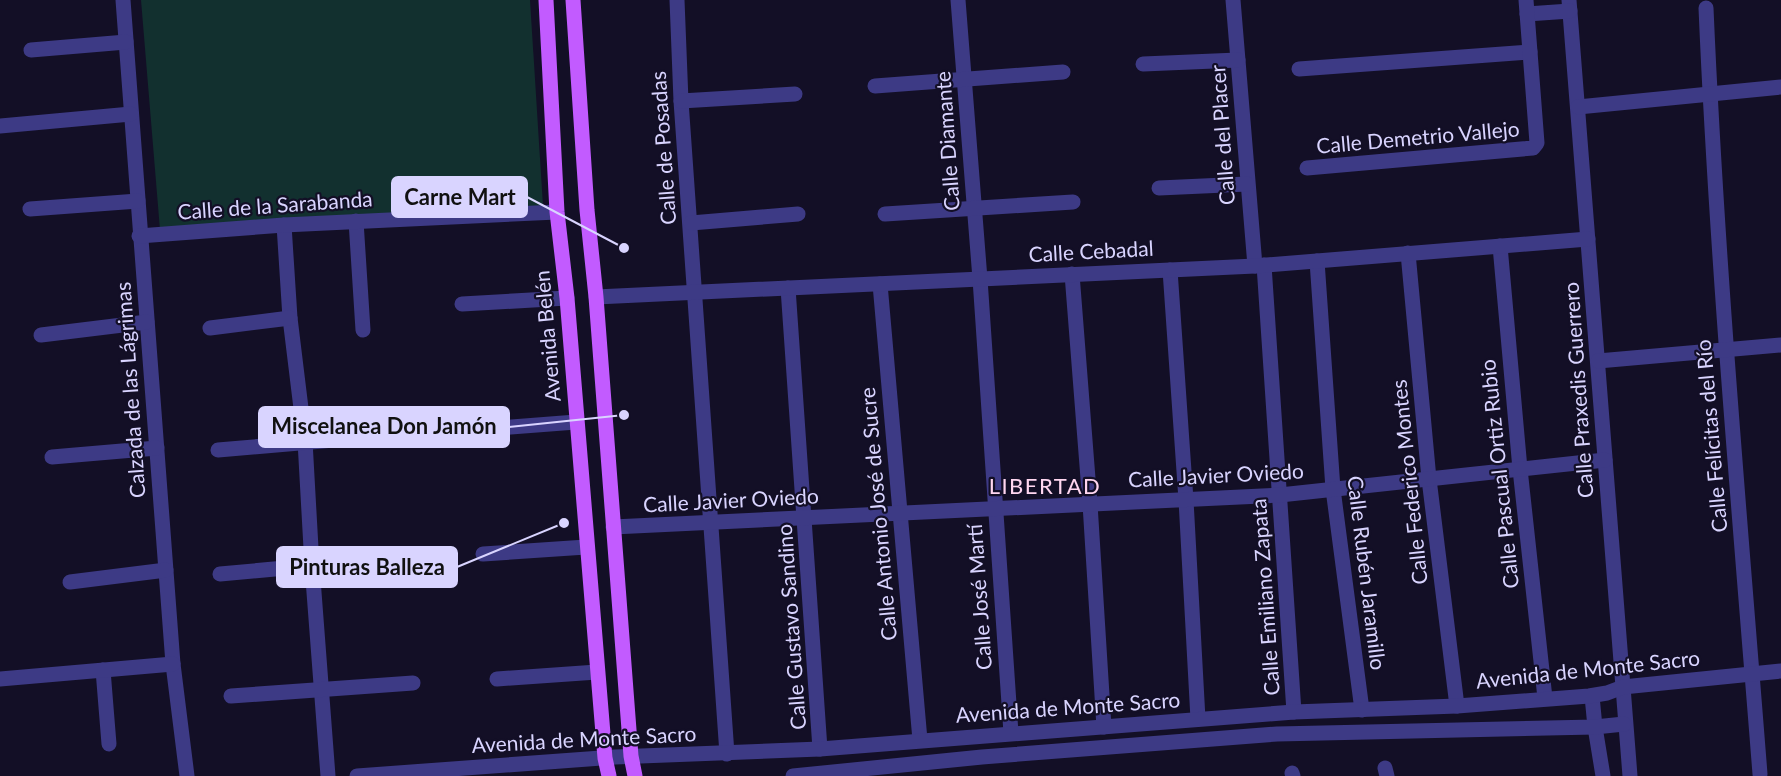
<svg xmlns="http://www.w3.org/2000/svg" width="1781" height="776" font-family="Lato,sans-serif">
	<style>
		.park { fill: #12302f }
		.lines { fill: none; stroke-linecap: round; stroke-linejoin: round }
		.minor { stroke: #3d3a85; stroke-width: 15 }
		.major { stroke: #c25bff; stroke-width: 15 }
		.labels { text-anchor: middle; stroke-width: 4.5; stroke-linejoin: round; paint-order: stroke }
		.street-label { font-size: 21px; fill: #d9d4ff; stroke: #130f26 }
		.neighbourhood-label { font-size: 22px; letter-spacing: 1.5px; fill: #ffd6f0; stroke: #130f26 }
		.leader { fill: none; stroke: #d9d4ff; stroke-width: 2 }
		.callout-dot { fill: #d9d4ff; stroke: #130f26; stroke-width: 2 }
		.callout { fill: #d9d4ff; stroke: #d9d4ff; stroke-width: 2 }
		.callout-label { font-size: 22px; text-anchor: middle; font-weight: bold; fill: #111 }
	</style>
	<rect width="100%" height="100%" fill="#130f26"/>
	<!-- park -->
	<path class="park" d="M141,0H530L543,206L160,230Z"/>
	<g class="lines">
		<!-- minor -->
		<g class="minor">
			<path d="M123,0L173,664L187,776"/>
			<path d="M677,0L681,101L727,754"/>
			<path d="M958,0L980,279L1011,733"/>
			<path d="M1233,0L1255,266"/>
			<path d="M1569,0L1630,776"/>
			<path d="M1706,8C1717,264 1740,519 1760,774"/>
			<path d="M1527,14L1570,11"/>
			<path d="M31,50L126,42"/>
			<path d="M1143,64L1238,60"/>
			<path d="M1299,69L1530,52"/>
			<path d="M875,86L1063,72"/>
			<path d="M681,101L795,94"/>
			<path d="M1578,107L1781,87"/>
			<path d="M0,126L131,114"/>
			<path d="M1307,168L1533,148L1537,143L1526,0"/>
			<path d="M1159,188L1247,184"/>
			<path d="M30,209L138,201"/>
			<path d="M885,214L1073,202"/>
			<path d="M356,221L363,330"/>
			<path d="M691,223L798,214"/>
			<path d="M284,225L290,318L305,441L312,566L328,776"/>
			<path d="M139,236L284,225L557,212"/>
			<path d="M1500,246L1520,469L1545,698"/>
			<path d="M1408,253L1429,479L1457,706"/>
			<path d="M1317,261L1333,489L1362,710"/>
			<path d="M1264,265L1294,712"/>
			<path d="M1170,270L1186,500L1198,719"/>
			<path d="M1072,274L1090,504L1104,727"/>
			<path d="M880,284L920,740"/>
			<path d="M788,288L820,749"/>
			<path d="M596,297L1255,266L1588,239"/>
			<path d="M462,304L567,298"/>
			<path d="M210,328L290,318"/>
			<path d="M41,335L147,322"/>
			<path d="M1598,361L1781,345"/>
			<path d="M471,430L576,422"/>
			<path d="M218,450L403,434"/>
			<path d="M52,457L157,448"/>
			<path d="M613,527L1280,495L1605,460"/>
			<path d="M483,554L586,547"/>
			<path d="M220,574L416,556"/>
			<path d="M70,582L166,570"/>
			<path d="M103,670L109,744"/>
			<path d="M0,679L173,664"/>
			<path d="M497,679L597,672"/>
			<path d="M231,696L413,683"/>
			<path d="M1592,696L1595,727L1603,776"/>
			<path d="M1385,768L1387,776"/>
			<path d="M1292,773L1293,776"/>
			<path d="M357,776L615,757L820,749L1294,712L1457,706L1589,696L1607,693L1623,687L1781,671"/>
			<path d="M793,776L982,757L1277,734L1595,727L1624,724"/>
		</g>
		<!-- major -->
		<g class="major">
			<path d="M546,0L557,212L567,298L605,758L609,776"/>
			<path d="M573,0L587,210L596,297L631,756L635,776"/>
		</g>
	</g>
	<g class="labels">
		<!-- street labels -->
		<g class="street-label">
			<text transform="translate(1223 135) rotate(-94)" y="7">Calle del Placer</text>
			<text transform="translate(1418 138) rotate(-5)" y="7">Calle Demetrio Vallejo</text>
			<text transform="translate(948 141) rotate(-94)" y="7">Calle Diamante</text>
			<text transform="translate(664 148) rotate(-94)" y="7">Calle de Posadas</text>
			<text transform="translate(275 206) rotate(-4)" y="7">Calle de la Sarabanda</text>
			<text transform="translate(1091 252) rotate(-3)" y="7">Calle Cebadal</text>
			<text transform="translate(548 336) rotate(-95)" y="7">Avenida Belén</text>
			<text transform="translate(131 390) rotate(-94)" y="7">Calzada de las Lágrimas</text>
			<text transform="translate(1579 390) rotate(-94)" y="7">Calle Praxedis Guerrero</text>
			<text transform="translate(1712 436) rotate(-95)" y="7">Calle Felícitas del Río</text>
			<text transform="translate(1500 474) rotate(-96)" y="7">Calle Pascual Ortiz Rubio</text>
			<text transform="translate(1216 476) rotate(-3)" y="7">Calle Javier Oviedo</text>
			<text transform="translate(1410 482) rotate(-96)" y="7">Calle Federico Montes</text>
			<text transform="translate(731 501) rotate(-3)" y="7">Calle Javier Oviedo</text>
			<text transform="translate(879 514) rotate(-95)" y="7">Calle Antonio José de Sucre</text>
			<text transform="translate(1366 573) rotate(83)" y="7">Calle Rubén Jaramillo</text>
			<text transform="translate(980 597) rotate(-94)" y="7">Calle José Martí</text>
			<text transform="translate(1266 597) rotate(-94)" y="7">Calle Emiliano Zapata</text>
			<text transform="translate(792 627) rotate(-94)" y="7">Calle Gustavo Sandino</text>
			<text transform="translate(1588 670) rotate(-6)" y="7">Avenida de Monte Sacro</text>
			<text transform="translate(1068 708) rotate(-4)" y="7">Avenida de Monte Sacro</text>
			<text transform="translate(584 740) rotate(-3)" y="7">Avenida de Monte Sacro</text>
		</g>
		<!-- neighbourhood labels -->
		<g class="neighbourhood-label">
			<text x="1045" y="494">LIBERTAD</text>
		</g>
	</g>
	<!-- callouts -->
	<path class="leader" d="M624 248L527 197M624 415L509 427M564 523L457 567"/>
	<g class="callout-dot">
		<circle cx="624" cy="248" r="6"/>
		<circle cx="624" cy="415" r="6"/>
		<circle cx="564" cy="523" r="6"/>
	</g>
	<g class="callout">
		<rect x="392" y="177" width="135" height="40" rx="6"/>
		<rect x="259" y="407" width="250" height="40" rx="6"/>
		<rect x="277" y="547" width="180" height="40" rx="6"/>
	</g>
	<g class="callout-label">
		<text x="460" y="205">Carne Mart</text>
		<text x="384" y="434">Miscelanea Don Jamón</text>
		<text x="367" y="575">Pinturas Balleza</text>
	</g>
</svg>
